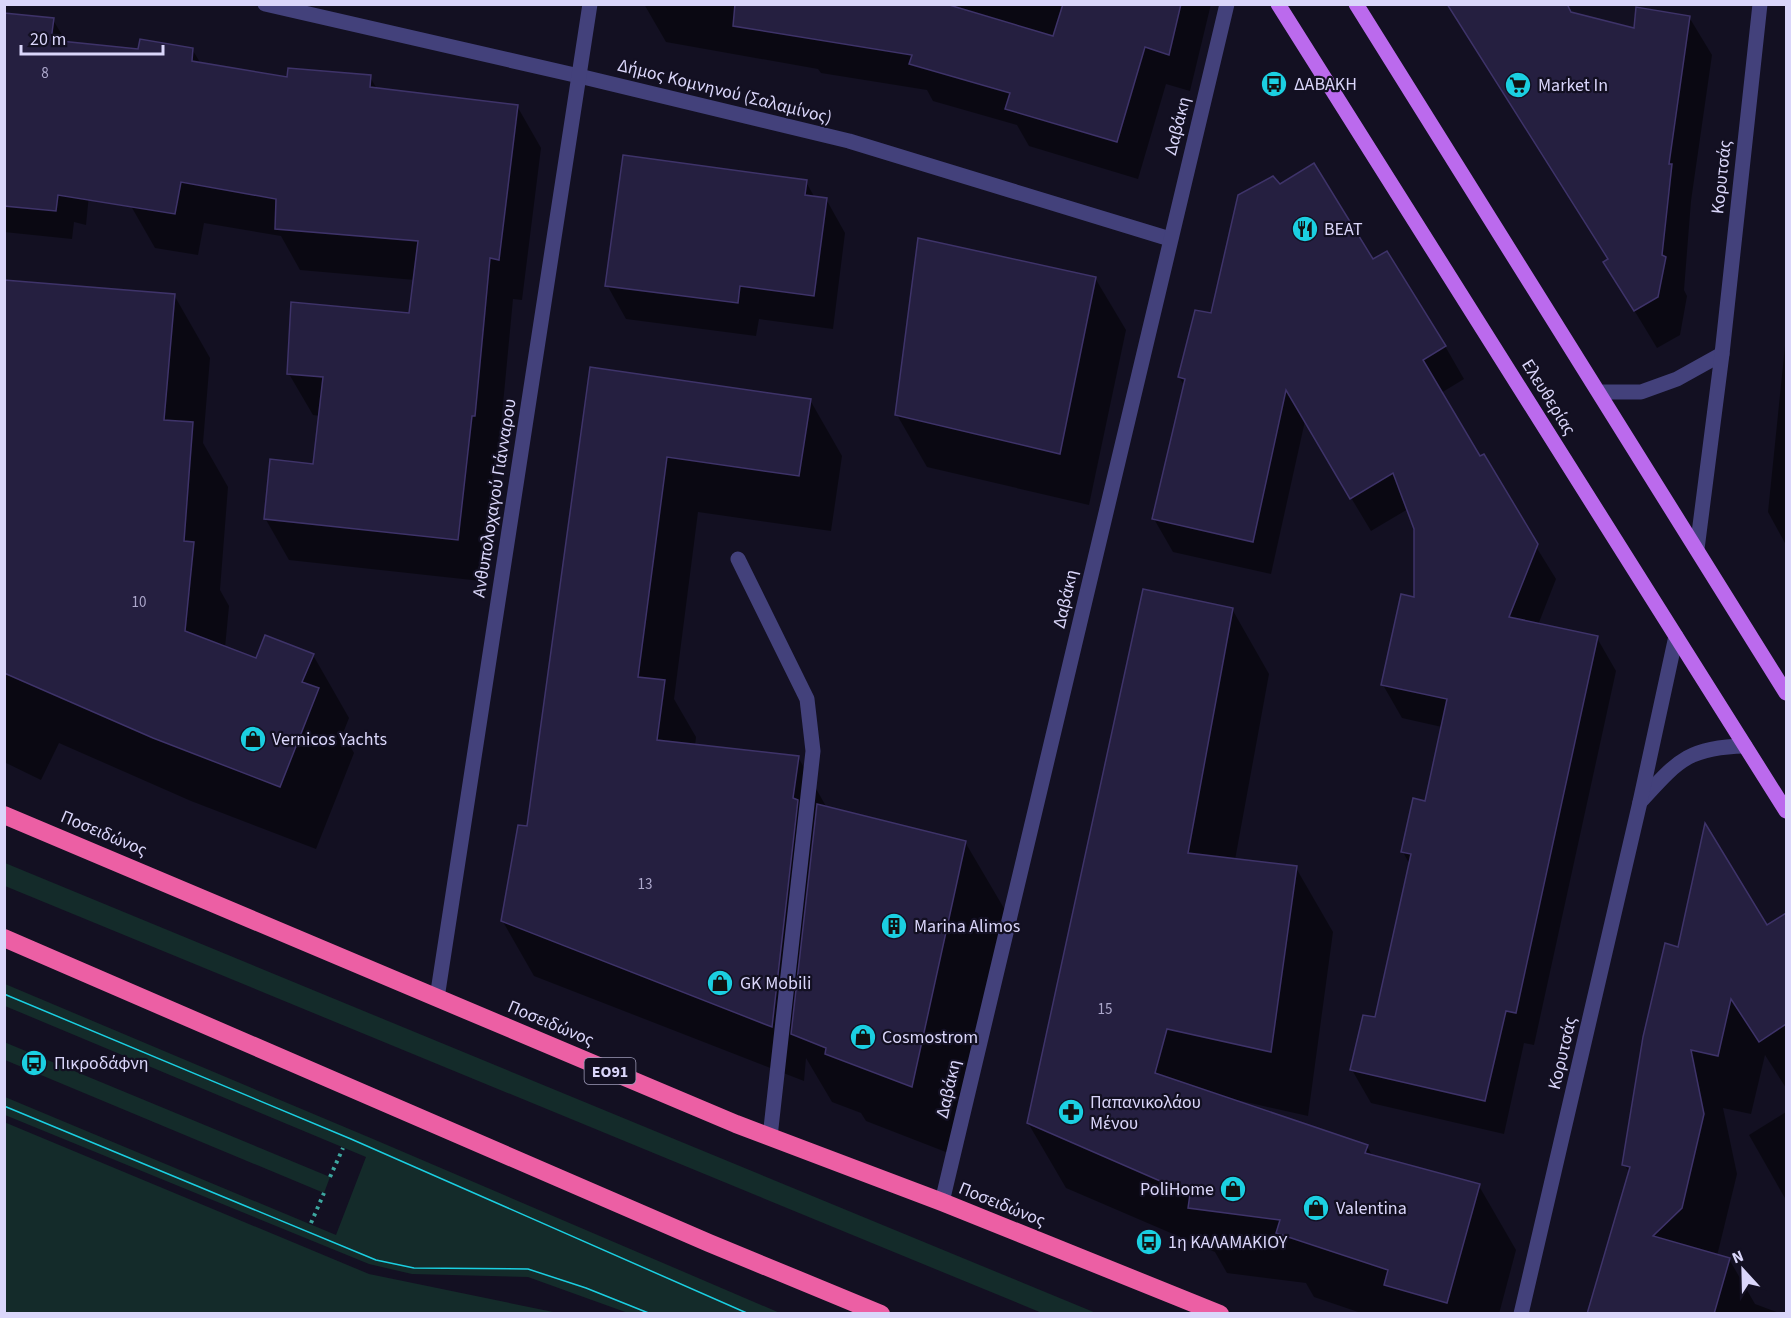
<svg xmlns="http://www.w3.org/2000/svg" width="1791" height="1318" font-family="'Source Sans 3',sans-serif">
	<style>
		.green { fill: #142b2a }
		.shadow { fill: #0007 }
		.building { fill: #251f40; stroke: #3e3369; stroke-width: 1.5 }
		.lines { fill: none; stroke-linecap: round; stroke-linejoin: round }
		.path { stroke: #3da7a0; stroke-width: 4; stroke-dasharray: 3 4.5; stroke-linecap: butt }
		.minor { stroke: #43417b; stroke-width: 15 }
		.major { stroke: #bb6aed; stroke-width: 15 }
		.highway { stroke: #ec5fa4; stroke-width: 18 }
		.tram { stroke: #1bcfe1; stroke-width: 1.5 }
		.labels { text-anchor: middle; stroke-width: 4.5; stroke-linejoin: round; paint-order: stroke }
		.number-label { font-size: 15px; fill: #ada8cc }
		.shield { fill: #131022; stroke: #9e9bb9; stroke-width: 1.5 }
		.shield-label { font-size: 16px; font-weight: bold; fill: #dad6fa }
		.poi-label { font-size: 18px; fill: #dad6fa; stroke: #131022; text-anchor: start }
		.street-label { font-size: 18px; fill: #dad6fa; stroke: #131022 }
	</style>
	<rect width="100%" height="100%" fill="#131022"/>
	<!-- green -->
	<g class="green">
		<path d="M5,863L1096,1313H1042L5,886Z"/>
		<path d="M5,984L373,1139L780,1313H628L528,1277L412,1274L369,1264L5,1115V1097L336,1235L366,1157L5,1006Z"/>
		<path d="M4,1042L330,1177L324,1193L5,1060Z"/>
		<path d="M4,1122L369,1274L558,1313H5Z"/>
	</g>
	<!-- shadow -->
	<g class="shadow">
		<path d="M644,4H1211L1190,91L1166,84L1138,179L1029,146L1017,125L933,101L927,90L821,73L818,69L666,42Z"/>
		<path d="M1449,4L1570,13L1636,30L1689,17L1712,55L1691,201L1684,290L1687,296L1680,335L1657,348L1605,262L1608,260Z"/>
		<path d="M4,15L53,20L67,43L101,73L86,225L74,222L72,239L4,232Z"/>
		<path d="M192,49L201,64L289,78L370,77L377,89L517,106L541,148L522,300L513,299L498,457L495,456L481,581L289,560L265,518L314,465L320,416L313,415L289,374L410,315L415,280L300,270L281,236L204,223L198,255L155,248L131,206Z"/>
		<path d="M806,182L815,198L826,199L845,233L833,329L759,319L756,336L626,319L607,285Z"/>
		<path d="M1280,186L1373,262L1445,346L1464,379L1441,393L1556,579L1538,625L1597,638L1616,671L1534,1045L1524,1043L1504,1134L1371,1103L1352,1070L1376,1019L1410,865L1403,852L1426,802L1442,727L1402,718L1383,685L1415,599V528L1408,509L1371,531L1305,421L1271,574L1173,552L1154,519L1185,387L1179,377Z"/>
		<path d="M1095,278L1126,330L1089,505L927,467L897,415Z"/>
		<path d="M4,282L174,295L210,358L203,443L228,487L220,590L229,606L225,648L256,660L313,655L349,718L343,733L354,753L316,849L191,801L59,743L41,780L4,762Z"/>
		<path d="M1786,336V545L1768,512Z"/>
		<path d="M591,369L810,400L842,456L831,531L698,512L674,699L696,737L695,746L798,757L827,808L965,842L1005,910L951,1154L866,1121L861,1113L832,1102L806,1058L804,1081L534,976L502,920L528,828Z"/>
		<path d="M1232,609L1269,674L1235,860L1296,868L1333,932L1308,1116L1237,1100L1236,1102L1367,1146L1373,1157L1479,1186L1516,1250L1499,1314H1364L1314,1297L1306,1283L1227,1273L1215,1252L1066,1188L1028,1123Z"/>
		<path d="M1776,922L1786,940V1088L1765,1055L1751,1114L1723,1108L1737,1174L1717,1256L1729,1259L1755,1304L1782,1314H1589L1630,1174L1624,1164L1679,948L1766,927Z"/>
		<path d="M1786,1112V1200L1749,1135Z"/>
	</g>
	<!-- building -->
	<g class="building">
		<path d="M735,4H946L1053,36L1063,4H1181L1169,55L1145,47L1117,142L1005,109L1010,93L909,64L912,55L733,26Z"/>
		<path d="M1447,4H1567L1571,12L1634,28L1636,7L1690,16L1669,164H1672L1662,255L1666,257L1658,297L1634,311L1603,262L1608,259Z"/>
		<path d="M4,13L54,18L51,40L138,49L140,39L193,48L192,61L287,77L288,68L371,75L370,87L518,105L499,260L490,258L475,416H472L458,540L264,519L270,459L313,464L323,377L287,374L291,302L409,313L418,241L275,229L276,199L181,182L175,214L58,195L56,211L4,206Z"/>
		<path d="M623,155L807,180L805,195L827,198L814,296L740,286L738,303L605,286Z"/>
		<path d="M1314,163L1373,259L1387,251L1446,346L1423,360L1480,456L1484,454L1538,544L1509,617L1598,636L1516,1013L1506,1011L1485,1101L1350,1070L1363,1015L1375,1017L1411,854L1401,852L1413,798L1425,801L1447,699L1381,685L1401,594L1414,597V529L1393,473L1350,499L1286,390L1253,542L1152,519L1185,379L1178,377L1195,310L1211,313L1238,195L1273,176L1280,184Z"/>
		<path d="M918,238L1096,277L1060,454L895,415Z"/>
		<path d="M4,280L175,294L164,420L193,422L184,541L194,542L185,631L256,658L265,635L314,654L302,682L319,688L280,787L153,738L4,673Z"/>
		<path d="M590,367L811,399L799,476L667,457L638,677L665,680L657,740L799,756L793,798L798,800L772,1027L501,921L518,825L527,826Z"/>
		<path d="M1143,589L1233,608L1188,853L1297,866L1271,1052L1167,1029L1155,1073L1368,1145L1365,1153L1480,1184L1447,1303L1384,1285L1388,1270L1276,1233L1280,1220L1188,1208L1190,1194L1027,1123Z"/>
		<path d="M817,804L966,841L912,1087L825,1054L826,1048L791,1034Z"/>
		<path d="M1705,823L1767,925L1786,913V1024L1759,1042L1731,999L1718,1056L1691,1050L1704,1114L1682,1208L1653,1236L1730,1258L1714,1314H1587L1630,1167L1622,1165L1643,1037L1665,943L1678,947Z"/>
	</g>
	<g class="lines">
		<!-- path -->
		<g class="path">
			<path d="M330,1177L343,1148"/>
			<path d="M311,1223L324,1193"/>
		</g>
		<!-- minor -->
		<g class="minor">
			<path d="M265,4L579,76L849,141L1170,239"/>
			<path d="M1599,392H1641L1677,379L1722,354"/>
			<path d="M1697,549L1722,354L1760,4"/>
			<path d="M738,559L807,699L813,751L770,1137"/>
			<path d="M1640,802C1677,762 1687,747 1745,746"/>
			<path d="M437,998L590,4"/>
			<path d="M942,1202L1227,4"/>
			<path d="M1521,1314L1640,802L1676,636"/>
		</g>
		<!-- major -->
		<g class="major">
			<path d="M1278,4L1786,811"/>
			<path d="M1356,4L1786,693"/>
		</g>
		<!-- highway -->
		<g class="highway">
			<path d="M4,815L736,1124L942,1202L1220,1314"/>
			<path d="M4,938L709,1243L881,1314"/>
		</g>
		<!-- tram -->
		<g class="tram">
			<path d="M4,994L351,1139L749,1314"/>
			<path d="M4,1106L376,1260L414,1268L528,1269L586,1288L651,1314"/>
		</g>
	</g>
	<!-- icons -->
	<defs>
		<g id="bus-disc" transform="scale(1.35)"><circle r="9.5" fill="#1bcfe1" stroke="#131022"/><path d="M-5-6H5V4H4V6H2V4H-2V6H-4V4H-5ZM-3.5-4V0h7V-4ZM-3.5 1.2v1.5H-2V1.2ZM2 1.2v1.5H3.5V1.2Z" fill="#111"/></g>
		<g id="supermarket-disc" transform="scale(1.35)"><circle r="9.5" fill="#1bcfe1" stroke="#131022"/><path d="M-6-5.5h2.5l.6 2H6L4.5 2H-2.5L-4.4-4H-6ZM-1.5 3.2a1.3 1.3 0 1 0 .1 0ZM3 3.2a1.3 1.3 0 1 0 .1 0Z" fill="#111"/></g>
		<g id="restaurant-disc" transform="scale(1.35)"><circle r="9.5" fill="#1bcfe1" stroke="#131022"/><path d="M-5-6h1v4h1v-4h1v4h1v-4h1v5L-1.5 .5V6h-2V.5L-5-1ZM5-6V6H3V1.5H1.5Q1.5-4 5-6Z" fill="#111"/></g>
		<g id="shop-disc" transform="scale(1.35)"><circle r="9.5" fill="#1bcfe1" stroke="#131022"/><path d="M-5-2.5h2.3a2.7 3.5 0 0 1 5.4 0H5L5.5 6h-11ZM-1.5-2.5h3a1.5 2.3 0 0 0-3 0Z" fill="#111"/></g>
		<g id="building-disc" transform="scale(1.35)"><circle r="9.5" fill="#1bcfe1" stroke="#131022"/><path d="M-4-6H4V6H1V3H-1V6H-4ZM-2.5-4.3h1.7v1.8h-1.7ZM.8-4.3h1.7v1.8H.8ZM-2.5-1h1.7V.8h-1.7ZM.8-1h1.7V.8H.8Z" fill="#111"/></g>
		<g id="pharmacy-disc" transform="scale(1.35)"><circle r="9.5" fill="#1bcfe1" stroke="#131022"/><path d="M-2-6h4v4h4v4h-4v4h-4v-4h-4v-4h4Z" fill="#111"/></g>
	</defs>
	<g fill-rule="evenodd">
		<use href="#bus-disc" x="1274" y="84"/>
		<use href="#supermarket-disc" x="1518" y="85"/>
		<use href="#restaurant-disc" x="1305" y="229"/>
		<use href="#shop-disc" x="253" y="739"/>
		<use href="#building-disc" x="894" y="926"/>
		<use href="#shop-disc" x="720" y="983"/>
		<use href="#shop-disc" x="863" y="1037"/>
		<use href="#bus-disc" x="34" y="1063"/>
		<use href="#pharmacy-disc" x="1071" y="1112"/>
		<use href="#shop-disc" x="1233" y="1189"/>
		<use href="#shop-disc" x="1316" y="1208"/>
		<use href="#bus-disc" x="1149" y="1242"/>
	</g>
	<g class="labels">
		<!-- number labels -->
		<g class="number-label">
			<text x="45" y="78">8</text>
			<text x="139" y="607">10</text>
			<text x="645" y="889">13</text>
			<text x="1105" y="1014">15</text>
		</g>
		<!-- shield labels -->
		<rect class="shield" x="584.5" y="1058" width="51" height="26" rx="4.5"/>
		<g class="shield-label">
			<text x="610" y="1077">ΕΟ91</text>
		</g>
		<!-- poi labels -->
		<g class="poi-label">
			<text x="1294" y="90">ΔΑΒΑΚΗ</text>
			<text x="1538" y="91">Market In</text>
			<text x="1324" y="235">ΒΕΑΤ</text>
			<text x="272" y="745">Vernicos Yachts</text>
			<text x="914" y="932">Marina Alimos</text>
			<text x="740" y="989">GK Mobili</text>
			<text x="882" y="1043">Cosmostrom</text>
			<text x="54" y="1069">Πικροδάφνη</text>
			<text x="1090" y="1108">Παπανικολάου<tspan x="1090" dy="21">Μένου</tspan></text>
			<text x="1214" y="1195" text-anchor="end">PoliHome</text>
			<text x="1336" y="1214">Valentina</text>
			<text x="1168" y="1248">1η ΚΑΛΑΜΑΚΙΟΥ</text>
		</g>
		<!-- street labels -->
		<g class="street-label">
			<text transform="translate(725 91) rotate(14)" y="6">Δήμος Κομνηνού (Σαλαμίνος)</text>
			<text transform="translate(1177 126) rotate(-76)" y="6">Δαβάκη</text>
			<text transform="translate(1721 177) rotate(-84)" y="6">Κορυτσάς</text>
			<text transform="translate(1549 397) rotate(58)" y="6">Ελευθερίας</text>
			<text transform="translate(494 498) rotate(-81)" y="6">Ανθυπολοχαγού Γιάνναρου</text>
			<text transform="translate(1065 599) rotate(-77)" y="6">Δαβάκη</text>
			<text transform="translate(104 833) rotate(23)" y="6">Ποσειδώνος</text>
			<text transform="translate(551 1023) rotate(23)" y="6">Ποσειδώνος</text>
			<text transform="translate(1562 1053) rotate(-77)" y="6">Κορυτσάς</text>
			<text transform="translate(948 1089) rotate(-77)" y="6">Δαβάκη</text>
			<text transform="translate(1002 1204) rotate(22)" y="6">Ποσειδώνος</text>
		</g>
	</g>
	<!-- border -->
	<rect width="1791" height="1318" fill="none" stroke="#dad6fa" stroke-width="12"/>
	<!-- north arrow -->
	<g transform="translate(1743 1270) rotate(338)" stroke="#131022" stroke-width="4.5" paint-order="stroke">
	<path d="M0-4.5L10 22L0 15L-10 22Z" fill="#dad6fa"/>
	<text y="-9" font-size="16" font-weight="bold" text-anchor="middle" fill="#dad6fa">N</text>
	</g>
	<!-- scale -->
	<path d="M21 45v9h142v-9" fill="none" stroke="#dad6fa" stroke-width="3"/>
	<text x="30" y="45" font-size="18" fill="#dad6fa" stroke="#131022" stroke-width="4.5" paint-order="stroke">20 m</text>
</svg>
